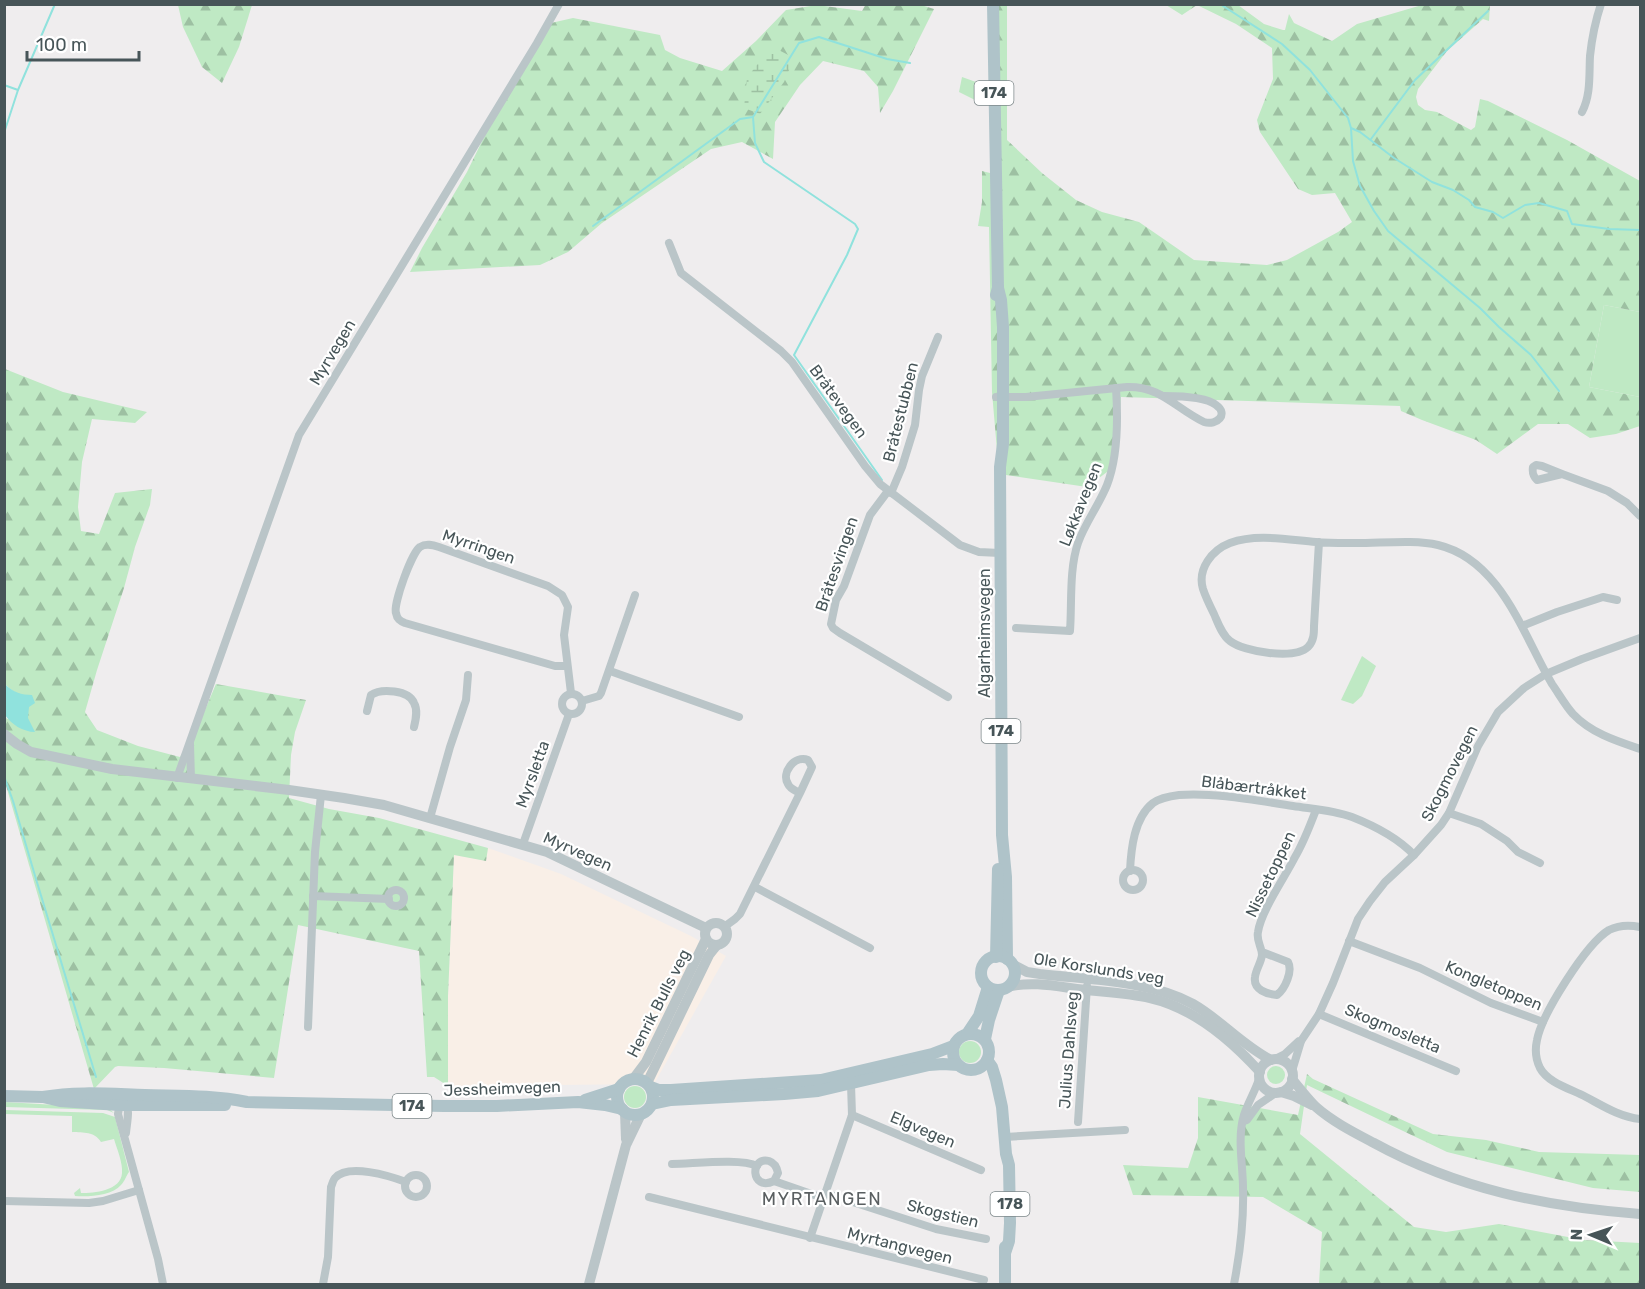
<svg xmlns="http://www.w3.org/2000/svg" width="1645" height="1289" font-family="Rubik,sans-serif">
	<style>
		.commercial { fill: #f9efe7 }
		.grass { fill: #bfe9c4 }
		.forest { fill: url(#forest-firs) }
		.wetland { fill: url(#wetland-marsh) }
		.water { fill: #90e2dd }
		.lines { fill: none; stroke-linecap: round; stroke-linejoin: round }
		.stream { stroke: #90e2dd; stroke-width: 2 }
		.minor { stroke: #bac5c8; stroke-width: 8 }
		.tertiary { stroke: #bac5c8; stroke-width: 10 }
		.primary { stroke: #afc3c9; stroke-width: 12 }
		.labels { text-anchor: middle; stroke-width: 4.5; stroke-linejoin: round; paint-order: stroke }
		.shield { fill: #fff; stroke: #7e888a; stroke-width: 1.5 }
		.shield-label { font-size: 15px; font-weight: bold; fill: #475558 }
		.street-label { font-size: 16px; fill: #475558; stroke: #fff }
		.neighbourhood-label { font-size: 18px; letter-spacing: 1.5px; fill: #5a5f61; stroke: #fff }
	</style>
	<defs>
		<pattern id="forest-firs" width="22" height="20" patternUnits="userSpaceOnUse" patternTransform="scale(1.5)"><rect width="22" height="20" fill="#bfe9c4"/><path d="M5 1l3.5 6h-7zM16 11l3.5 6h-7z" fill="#9dc0a2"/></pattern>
		<pattern id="wetland-marsh" width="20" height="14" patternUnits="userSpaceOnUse" patternTransform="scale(1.5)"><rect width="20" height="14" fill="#bfe9c4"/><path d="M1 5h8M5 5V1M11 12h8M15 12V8" fill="none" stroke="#9dc0a2"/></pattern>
	</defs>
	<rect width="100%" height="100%" fill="#efedee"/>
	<!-- commercial -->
	<path class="commercial" d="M488,848L561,874L691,936L726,956L654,1084L448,1086V996L454,854L486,861Z"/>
	<!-- grass -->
	<g class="grass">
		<path d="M962,77L976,82L975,100L959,92Z"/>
		<path d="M1604,305L1640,312V397L1589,387Z"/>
		<path d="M1362,656L1376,666L1362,696L1353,704L1341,700Z"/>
		<circle cx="970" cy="1052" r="11"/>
		<circle cx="1276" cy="1075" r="9"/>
		<circle cx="635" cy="1097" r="11"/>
		<path d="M5,1102L108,1108L114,1113L107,1110L5,1107Z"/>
		<path d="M5,1110L103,1113L115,1117L129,1172C126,1176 125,1181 121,1185C112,1196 88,1197 75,1196L74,1193L80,1188L81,1193C94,1193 121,1191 122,1173C123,1163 117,1149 114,1139L101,1142C94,1131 84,1133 72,1132V1116L5,1114Z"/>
	</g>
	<!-- forest -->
	<g class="forest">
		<path d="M866,4L921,5L934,9L893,91L880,113L878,87L864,71L823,61L800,85L775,122L773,159L742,142L711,149L602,223L568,252L540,265L410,272L422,248L467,172L486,133L551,23L573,18L660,35L665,50L680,58L722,71L756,41L786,10L817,5L862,11Z"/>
		<path d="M178,5H252L239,47L222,83L202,67L183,27Z"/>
		<path d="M993,5H1007V140L1042,173L1076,200L1102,212L1139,222L1194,260L1267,265L1287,260L1338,232L1352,222L1335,193L1312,195L1298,189L1260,132L1257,120L1273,79L1272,48L1236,24L1197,5L1182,15L1166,5H1238L1264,24L1283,30H1285L1289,14L1294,23L1332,41L1357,24L1422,5H1490L1489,21L1483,19L1447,51L1418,89L1416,97L1418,105L1425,110L1437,112L1471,130L1475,127L1480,99L1488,101L1567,140L1640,181V312L1604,305L1589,387L1640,397V426L1616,434L1590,438L1568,424H1538L1497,454L1476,440L1422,420L1401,411L1400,406L1121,397L1115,466L1087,487L999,474L992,392L989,227L978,226L982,202V171L994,174Z"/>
		<path d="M5,369L63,392L147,412L135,423L92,419L82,462L78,507L81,531L99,534L115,493L152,489L150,505L135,547L124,588L97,670L85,712L97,730L138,746L180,757L199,724L216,684L306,700L295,732L291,755L289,798L329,809L379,818L488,848L486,861L454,855L448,996V1086L434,1077H427L419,951L298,925L274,1078L164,1068L118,1066L115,1067L94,1089L5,782L4,715L7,719L28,718C29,693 18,698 5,684Z"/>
		<path d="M1307,1074L1313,1079L1433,1134L1486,1140L1539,1152L1640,1155V1192L1593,1188L1447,1152L1307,1085L1300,1134L1414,1227L1446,1232L1499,1224L1584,1240L1640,1243V1284H1319L1322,1232L1263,1197L1133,1195L1123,1165L1188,1168L1198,1138V1097L1298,1115Z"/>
	</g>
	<!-- wetland -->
	<path class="wetland" d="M771,46L794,58L784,82L760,114L744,108L747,78Z"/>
	<!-- water -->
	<path class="water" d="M5,684C12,692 22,695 32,695L35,703L29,707L28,718L35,732C23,732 11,724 5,715Z"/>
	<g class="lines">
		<!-- stream -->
		<g class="stream">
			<path d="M1220,4L1282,44L1310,70L1348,118L1351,128L1353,161L1360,186L1374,211L1388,231L1480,308L1499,327L1531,355L1559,391"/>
			<path d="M4,85L18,90L55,4"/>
			<path d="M1351,128L1360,132L1394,158L1432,182L1453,190L1469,200L1475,207L1493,212L1503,218L1525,205L1539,203L1567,211L1572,224L1609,229L1640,230"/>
			<path d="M4,133L18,90"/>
			<path d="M1371,139L1415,80L1488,11"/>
			<path d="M593,226L740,119L753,117"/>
			<path d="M882,480L794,355L847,255L858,229L855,224L764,162L755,143L753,117L799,43L819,37L887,59L910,63"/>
			<path d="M4,776L13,801L36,879L96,1077"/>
		</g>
		<!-- minor -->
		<g class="minor">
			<path d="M1582,112C1591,95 1589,75 1590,56C1592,37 1595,22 1601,4"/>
			<path d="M669,243L681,273L781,351L792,362L865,466L880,484L960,545L979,552L1000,553"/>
			<path d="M996,397H1026L1127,387C1161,386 1175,408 1204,422C1217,426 1229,414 1216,405C1206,397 1177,396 1164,396"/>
			<path d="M1562,474L1537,480C1533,476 1532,473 1533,467L1536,465L1542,466L1562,474L1608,491L1627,503L1640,516"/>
			<path d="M888,491L870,515L844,586L836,600L831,624L833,628L840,633L948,697"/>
			<path d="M891,493L902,467L915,425L919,390L922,376L938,337"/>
			<path d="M1319,542L1314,626C1314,633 1314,641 1308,647C1295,660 1244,652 1230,641C1222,635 1218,623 1214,614C1210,606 1206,598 1203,589C1197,569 1212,550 1230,543C1257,533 1289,540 1316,542C1327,543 1337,543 1348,543C1375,544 1413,539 1438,545C1501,560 1523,635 1552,684C1559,694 1565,705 1573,714C1591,733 1616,741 1640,749"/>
			<path d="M1522,626L1557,612L1603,597L1617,600"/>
			<path d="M1016,628L1070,631C1072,604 1069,569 1078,543C1085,523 1099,505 1107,485C1118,457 1118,418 1116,388"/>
			<path d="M567,666H555L405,623C400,621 397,619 396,613C393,604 412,552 420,547C426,543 433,545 439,547L548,586L562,595L568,607L564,635L571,693"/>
			<path d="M610,671L739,717"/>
			<circle cx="572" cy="704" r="10"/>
			<path d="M582,701L599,696L601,693L635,595"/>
			<path d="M367,711L371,695C381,688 409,690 414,703C418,710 416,719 414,727"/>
			<path d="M190,744L191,779"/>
			<path d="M177,778L299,435L537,43L559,4"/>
			<path d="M1449,813L1481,824L1507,841L1518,852L1540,863"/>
			<path d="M430,818L450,747L466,700L468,675"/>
			<path d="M523,844L569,714"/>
			<circle cx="1133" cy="880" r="10"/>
			<path d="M1130,871C1131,849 1134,818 1153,803C1160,798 1171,796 1179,795C1214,792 1259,801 1293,806C1313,809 1333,810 1352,817C1375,826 1397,837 1414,855"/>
			<path d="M755,887L870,948"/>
			<circle cx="396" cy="898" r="8"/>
			<path d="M313,896L389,899"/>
			<path d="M724,927L735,919L740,914L800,793C796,791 790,789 788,784C781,773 794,755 808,760L812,767L800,793"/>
			<path d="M1640,927C1630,925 1619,925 1609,930C1586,944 1542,1014 1537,1040C1535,1049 1536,1060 1540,1068C1548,1083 1571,1089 1586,1097C1603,1106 1620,1117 1640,1119"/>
			<path d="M1349,941L1420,968L1491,1003L1543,1022"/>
			<path d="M1262,952L1288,962C1293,971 1285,989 1277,995C1267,994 1253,990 1255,977C1256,969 1261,963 1262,955C1262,947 1256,941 1258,932C1261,911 1285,877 1295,857C1304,842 1310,825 1316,810"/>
			<path d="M1319,1014L1456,1071"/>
			<path d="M308,1027L315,852L321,795"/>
			<path d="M1275,1059L1285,1054L1299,1041H1301L1319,1014L1333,983L1358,919L1370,901L1385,882L1414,855L1441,825L1449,813L1478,746L1498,712L1524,688L1546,674L1582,659L1640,638"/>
			<path d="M1292,1071L1301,1041"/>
			<path d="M126,1101C130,1111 127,1122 126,1133"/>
			<path d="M120,1102L118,1114L158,1259L163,1284"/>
			<path d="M852,1115L981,1170"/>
			<path d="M1244,1121L1247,1120L1258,1105L1277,1092"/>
			<path d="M1078,1122L1087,986"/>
			<path d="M1005,1137L1125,1130"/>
			<path d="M672,1164C692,1164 741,1158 757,1166"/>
			<circle cx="416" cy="1186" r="11"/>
			<path d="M774,1181L778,1173C777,1168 775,1163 769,1161C750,1156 750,1192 774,1181L823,1198"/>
			<path d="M825,1193L936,1229L986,1239"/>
			<path d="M649,1197L984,1280"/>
			<path d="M4,1201L89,1203L103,1201L139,1190"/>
			<path d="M810,1238L852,1115L851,1084"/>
			<path d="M323,1284L328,1257L331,1187C332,1185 333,1180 335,1178C348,1163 390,1176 406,1182"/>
			<path d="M1234,1284C1240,1253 1244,1221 1243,1188C1243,1165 1237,1138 1244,1115C1248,1102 1256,1090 1260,1076"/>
		</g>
		<!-- tertiary -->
		<g class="tertiary">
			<path d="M4,734L17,744L31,752L112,769L289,790L344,798L384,805L547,852L706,928"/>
			<circle cx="716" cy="934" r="11"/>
			<path d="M1012,964L1027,972L1040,974C1089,980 1149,980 1193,1004C1221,1020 1242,1045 1271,1060"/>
			<path d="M1008,987C1030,981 1055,986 1077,989C1101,992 1127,993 1150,998C1194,1008 1231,1040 1260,1072"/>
			<circle cx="1276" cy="1076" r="17"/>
			<path d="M634,1078L646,1062L706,939"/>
			<path d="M1292,1079C1300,1089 1308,1099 1316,1107C1333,1122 1355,1133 1374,1143C1458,1189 1546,1207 1640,1214"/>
			<path d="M647,1083L709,955L717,945"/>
			<path d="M1281,1092L1294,1096L1312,1105"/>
			<path d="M625,1112L626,1139"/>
			<path d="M589,1284L626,1145L641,1114"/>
		</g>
		<!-- primary -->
		<g class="primary">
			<path d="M993,4L998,288L996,295"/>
			<path d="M998,288L1001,300L1003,327V444L1000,467L1002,835L1006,877L1007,959"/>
			<circle cx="998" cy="973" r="17"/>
			<path d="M996,957L998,869"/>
			<circle cx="971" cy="1052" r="18"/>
			<path d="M967,1034L979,1016L988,987"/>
			<path d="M985,1039L989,1020L999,990"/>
			<path d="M987,1060L992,1067L996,1080L1002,1107L1006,1154L1009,1165L1010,1223L1009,1241L1005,1253"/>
			<circle cx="635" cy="1097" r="18"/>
			<path d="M651,1087L659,1090H671L821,1080L932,1054L953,1046"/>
			<path d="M4,1096L43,1097L60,1101L119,1105H225"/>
			<path d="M43,1097C77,1091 111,1094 145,1095C179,1096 213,1095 247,1102L444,1106H497L578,1102L605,1105L622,1109"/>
			<path d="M585,1100L619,1089"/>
			<path d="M652,1104L671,1100L784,1094L818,1091L929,1065L943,1064L958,1065"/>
			<path d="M1005,1247V1284"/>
		</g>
	</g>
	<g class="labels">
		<!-- shield labels -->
		<g class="shield">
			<rect x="974.5" y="81" width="39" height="24" rx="4.5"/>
			<rect x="981.5" y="719" width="39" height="24" rx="4.5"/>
			<rect x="392.5" y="1094" width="39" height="24" rx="4.5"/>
			<rect x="990.5" y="1192" width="39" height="24" rx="4.5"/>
		</g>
		<g class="shield-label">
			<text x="994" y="98">174</text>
			<text x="1001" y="736">174</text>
			<text x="412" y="1111">174</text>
			<text x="1010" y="1209">178</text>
		</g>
		<!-- street labels -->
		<g class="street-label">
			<text transform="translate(332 352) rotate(-59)" y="6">Myrvegen</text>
			<text transform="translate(839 401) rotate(54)" y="6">Bråtevegen</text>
			<text transform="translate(900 412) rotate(-76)" y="6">Bråtestubben</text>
			<text transform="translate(1080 504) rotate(-68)" y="6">Løkkavegen</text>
			<text transform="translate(479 546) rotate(19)" y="6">Myrringen</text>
			<text transform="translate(836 564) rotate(-71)" y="6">Bråtesvingen</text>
			<text transform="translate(984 633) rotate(-90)" y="6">Algarheimsvegen</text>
			<text transform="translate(1449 773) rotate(-63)" y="6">Skogmovegen</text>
			<text transform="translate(532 774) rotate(-70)" y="6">Myrsletta</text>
			<text transform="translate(1254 787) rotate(7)" y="6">Blåbærtråkket</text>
			<text transform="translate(578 851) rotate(24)" y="6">Myrvegen</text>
			<text transform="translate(1270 874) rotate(-64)" y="6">Nissetoppen</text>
			<text transform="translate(1099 968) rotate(9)" y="6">Ole Korslunds veg</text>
			<text transform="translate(1494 985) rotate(23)" y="6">Kongletoppen</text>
			<text transform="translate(658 1003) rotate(-63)" y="6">Henrik Bulls veg</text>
			<text transform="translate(1393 1028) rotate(23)" y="6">Skogmosletta</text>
			<text transform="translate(1068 1050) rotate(-86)" y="6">Julius Dahlsveg</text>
			<text transform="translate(502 1088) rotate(-2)" y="6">Jessheimvegen</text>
			<text transform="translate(923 1129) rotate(23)" y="6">Elgvegen</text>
			<text transform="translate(943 1213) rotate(14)" y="6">Skogstien</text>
			<text transform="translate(900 1245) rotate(14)" y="6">Myrtangvegen</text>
		</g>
		<!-- neighbourhood labels -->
		<g class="neighbourhood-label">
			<text x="822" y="1205">MYRTANGEN</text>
		</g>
	</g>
	<!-- border -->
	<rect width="1645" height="1289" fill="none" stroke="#475558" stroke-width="12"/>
	<!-- north arrow -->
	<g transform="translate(1591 1235) rotate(272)" stroke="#ffffff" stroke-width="4.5" paint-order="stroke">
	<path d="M0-4.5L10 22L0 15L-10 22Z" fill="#475558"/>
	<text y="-9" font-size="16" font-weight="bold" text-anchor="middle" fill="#475558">N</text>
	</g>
	<!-- scale -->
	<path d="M27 51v9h112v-9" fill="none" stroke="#475558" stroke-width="3"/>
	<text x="36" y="51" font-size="18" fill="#475558" stroke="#ffffff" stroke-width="4.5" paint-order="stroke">100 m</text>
</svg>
